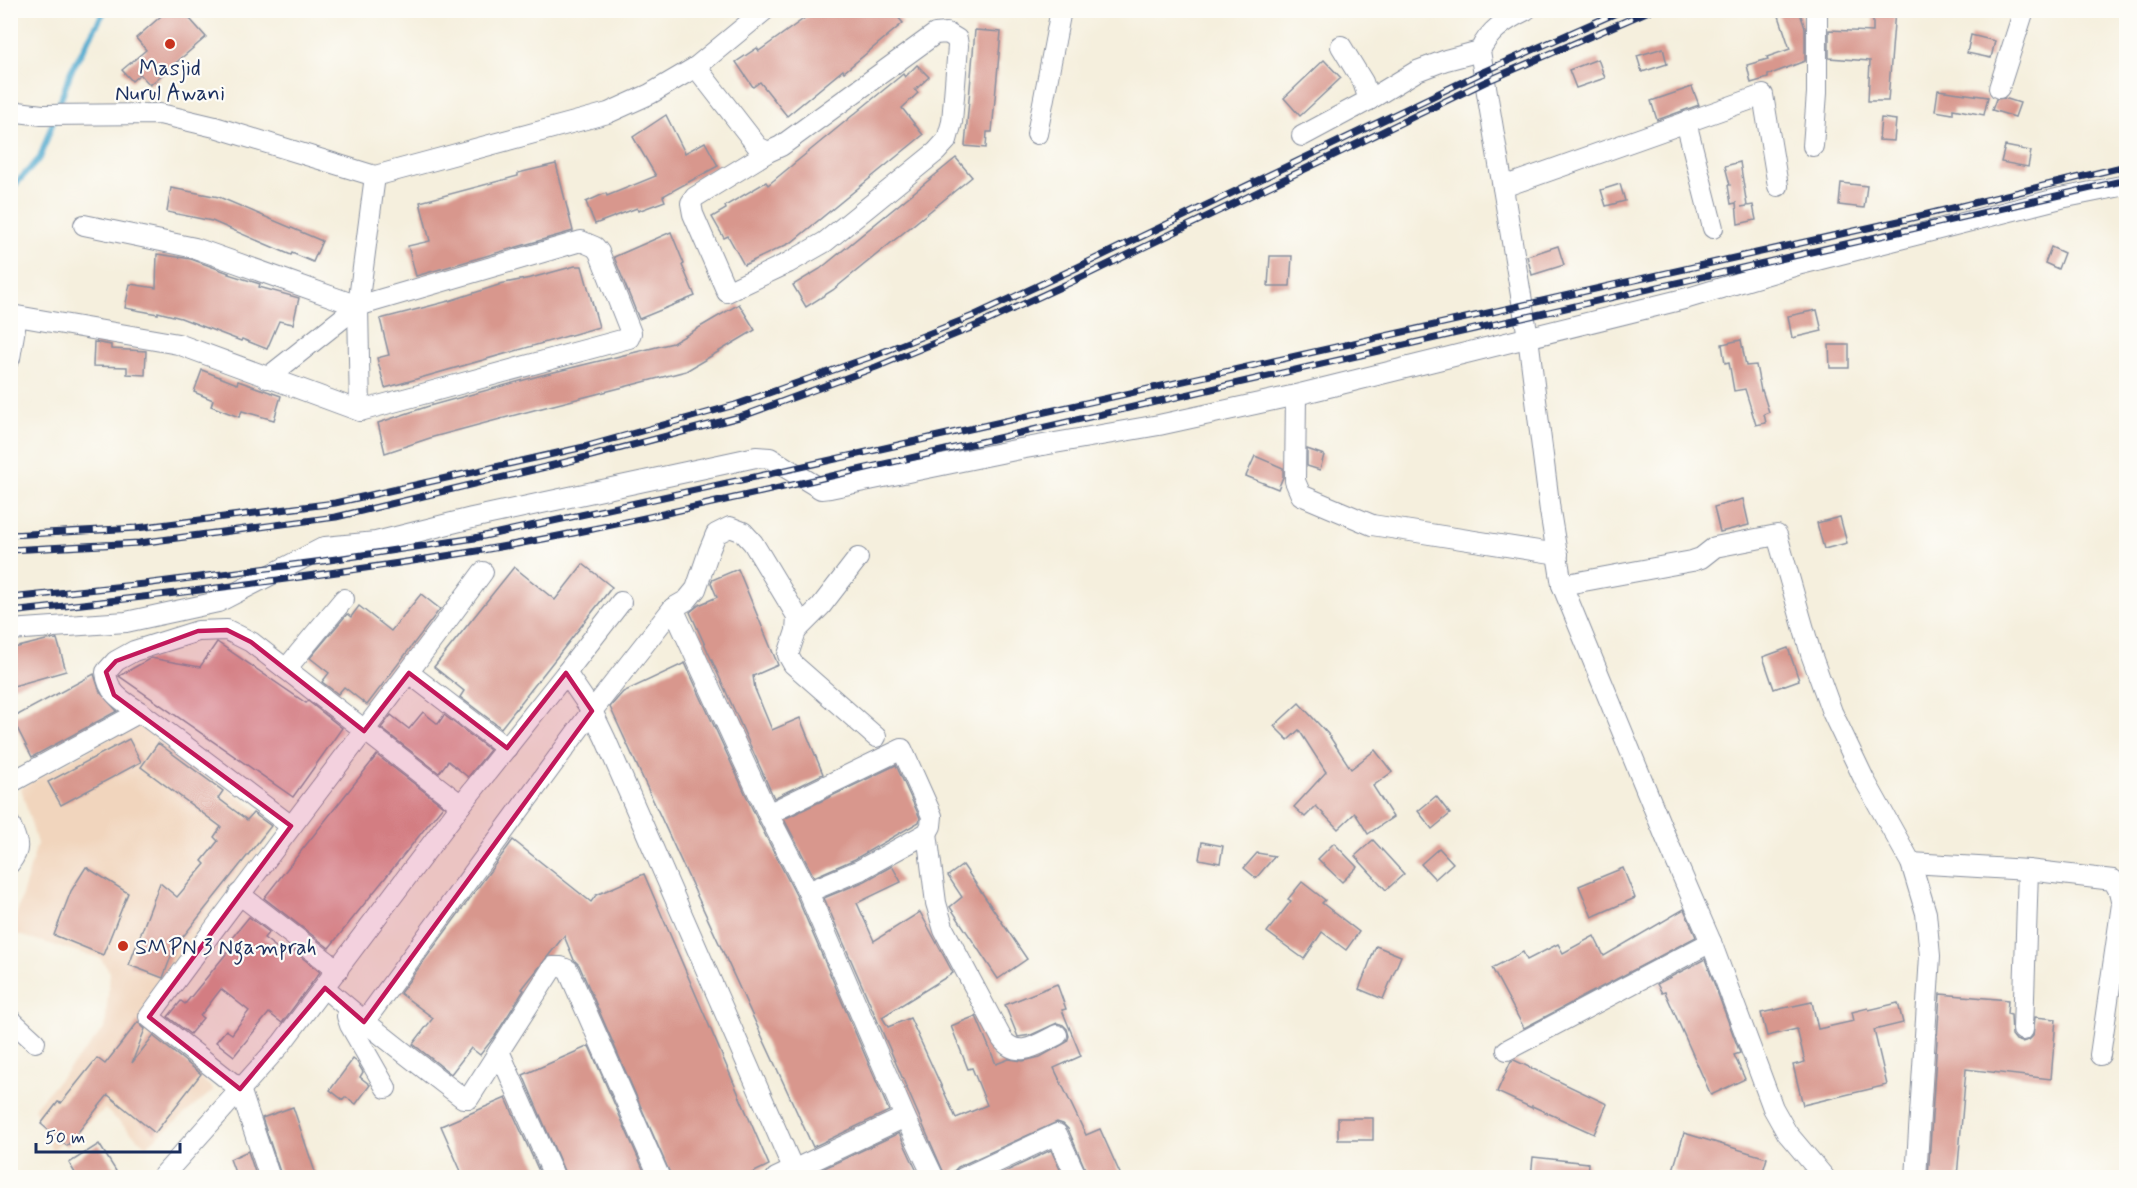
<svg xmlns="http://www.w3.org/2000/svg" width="2137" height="1188" font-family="Mynerve,sans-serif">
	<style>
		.built { fill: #f1d5bd }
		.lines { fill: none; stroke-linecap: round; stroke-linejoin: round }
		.stream { stroke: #52abcf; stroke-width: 6 }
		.building { fill: #d8978d }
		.minor-casing { stroke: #888f9e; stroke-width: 22 }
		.minor { stroke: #fff; stroke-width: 20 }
		.rail-casing { stroke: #1b2f5e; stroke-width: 7 }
		.rail { stroke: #fdfcf7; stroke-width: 4.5; stroke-dasharray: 14; stroke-linecap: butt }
		.marked { fill: #c2185b; fill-opacity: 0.2; stroke: #c2185b; stroke-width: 4.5; stroke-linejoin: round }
		.poi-dot { fill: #c8321e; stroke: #fdfcf7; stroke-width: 2 }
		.labels { text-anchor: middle; stroke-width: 4.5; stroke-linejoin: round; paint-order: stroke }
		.poi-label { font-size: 22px; fill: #1b2f5e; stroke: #fdfcf7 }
	</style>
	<rect width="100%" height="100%" fill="#fdfcf7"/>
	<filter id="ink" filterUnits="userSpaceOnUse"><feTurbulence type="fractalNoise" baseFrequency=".0167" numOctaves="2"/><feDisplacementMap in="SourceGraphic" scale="12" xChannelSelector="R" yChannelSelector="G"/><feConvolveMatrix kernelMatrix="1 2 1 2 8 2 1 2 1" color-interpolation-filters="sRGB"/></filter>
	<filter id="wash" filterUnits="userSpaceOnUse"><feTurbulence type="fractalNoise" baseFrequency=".008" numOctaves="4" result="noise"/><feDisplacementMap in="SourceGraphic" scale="24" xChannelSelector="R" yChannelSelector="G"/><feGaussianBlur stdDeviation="1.35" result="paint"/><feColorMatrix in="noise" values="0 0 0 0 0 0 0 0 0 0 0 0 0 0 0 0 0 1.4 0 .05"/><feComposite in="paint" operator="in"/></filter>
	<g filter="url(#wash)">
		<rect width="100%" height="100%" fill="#f5efdd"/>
		<!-- built -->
		<path class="built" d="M137,723L278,826L149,1002L142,1021L214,1090L146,1146L105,1109L52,1150L34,1108L105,1028L110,972L100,958L11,933L37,844L21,788Z"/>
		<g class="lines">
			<!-- stream -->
			<path class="stream" d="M10,190L40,158L71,71L105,10"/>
		</g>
		<g id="blocks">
			<!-- building -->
			<g class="building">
				<path d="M168,10H182L206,37L150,85L140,74L132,81L122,70L146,50L136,38Z"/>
				<path d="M816,10H892L903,23L844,72L843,70L787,116L760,82L753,87L736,62L757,48L759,51Z"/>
				<path d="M1777,10H1799L1805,28V61L1768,75V78L1751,83L1747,65L1768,59L1767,57L1790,49Z"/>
				<path d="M1873,10H1895L1888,101H1868L1870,61L1829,58V30L1873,32Z"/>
				<path d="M975,30L1001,32L992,132H987L986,148L965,146Z"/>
				<path d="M1971,35L1995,41L1991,58L1967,53Z"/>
				<path d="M1663,48L1667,64L1642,72L1637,56Z"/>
				<path d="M1598,59L1605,78L1576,88L1569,70Z"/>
				<path d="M1324,60L1341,78L1300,116L1284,98Z"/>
				<path d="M917,65L929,77L915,90L918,93L902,108L923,135L792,242L744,265L728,236L724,238L712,217L726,209L725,206L766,182L768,185L903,74L905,77Z"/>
				<path d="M1692,87L1699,105L1657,120L1651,101Z"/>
				<path d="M1938,90L1988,97L1984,115L1953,109V114L1935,111Z"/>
				<path d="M2004,98L2020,103L2015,117L1992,110L1996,99Z"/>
				<path d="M666,115L685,153L705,142L718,166L663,196L665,201L638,211L637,208L595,224L586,202L606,193L607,196L656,176L633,137Z"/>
				<path d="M1881,118L1896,120L1894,141L1879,140Z"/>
				<path d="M2005,146L2031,151L2028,167L2001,162Z"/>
				<path d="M956,158L972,177L833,290L806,307L793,285L820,269Z"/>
				<path d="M1740,162L1747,206L1741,207L1753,205L1756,220L1738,224L1736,203L1731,204L1728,185H1730L1725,166Z"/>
				<path d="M556,164L573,231L416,276L408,246L430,241L420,202L518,176V173Z"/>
				<path d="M1841,183L1867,186L1864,208L1839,205Z"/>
				<path d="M1620,184L1625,201L1606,206L1601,190Z"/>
				<path d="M171,188L219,197L322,241L313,262L292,253L291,255L212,221L167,212Z"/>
				<path d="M671,232L684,264L682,265L695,296L639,319L614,257Z"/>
				<path d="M1558,246L1564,265L1532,275L1527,256Z"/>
				<path d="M2051,247L2064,253L2058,269L2045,263Z"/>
				<path d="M157,254L191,259L229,273L228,274L260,284L259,287L299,298L293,324L279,321L267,349L242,339L241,341L181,318L158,312V314L125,308L130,284L156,288Z"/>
				<path d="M1270,256H1292L1290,286H1268Z"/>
				<path d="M575,266H582L599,327L385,388L377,358L389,355L380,319L449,301L499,285V284L531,278Z"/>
				<path d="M739,304L755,330L686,371L534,410L433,437L385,453L378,423L429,406L546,374L673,343Z"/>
				<path d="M1817,310L1822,331L1792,338L1788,316Z"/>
				<path d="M1741,340L1746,366L1756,365L1761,391L1762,390L1769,412L1764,414L1766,423L1756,425L1745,389L1734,391L1729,362L1725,363L1722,344Z"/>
				<path d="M94,342L111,345V349L146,351L145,375L127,374V367L93,366Z"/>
				<path d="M1829,345H1849V368H1830Z"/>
				<path d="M202,370L237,384L238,381L281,396L274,420L242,411L239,417L211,406L213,400L194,392Z"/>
				<path d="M1307,449L1324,455L1320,470L1307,466Z"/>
				<path d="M1255,456L1283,468V477L1278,489L1246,476Z"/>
				<path d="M1743,499L1749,525L1720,532L1714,507Z"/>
				<path d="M1840,517L1847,543L1824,549L1817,523Z"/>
				<path d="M583,564L612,587L501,728L460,697L464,691L434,667L514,567L555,600Z"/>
				<path d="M738,569L778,665L753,676L755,689L772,730L800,718L823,774L774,798L690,612L699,605L717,597L711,583L712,580Z"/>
				<path d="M421,594L440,609L367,705L344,687L338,694L322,682L329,673L310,658L347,614L351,617L359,606L391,631Z"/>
				<path d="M57,639L66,671L10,687V649L46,640Z"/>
				<path d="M217,642L306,703L308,701L342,728L293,797L119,676L151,658L200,667Z"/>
				<path d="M1788,648L1799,680L1774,689L1763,657Z"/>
				<path d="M685,663L757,819L797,897L889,1111L813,1147L610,707L623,692Z"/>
				<path d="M94,674L100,692L117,711L32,757L12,718Z"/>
				<path d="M1299,703L1328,734L1351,769L1375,750L1392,772L1373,786L1393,817L1368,834L1355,813L1338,829L1316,806L1305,817L1294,807L1326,772L1299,730L1288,740L1274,726Z"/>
				<path d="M423,712L438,724L444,715L490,750L468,777L448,761L439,773L381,728L391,715L409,729Z"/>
				<path d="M129,739L141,762L61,805L48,782Z"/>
				<path d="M158,743L223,791L218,798L247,820L253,813L271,826L174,948L163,978L129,965L160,883L177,897L205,864L202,861L218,841L214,837L221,827L141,767Z"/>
				<path d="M377,755L443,806L329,948L264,898Z"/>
				<path d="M896,765L920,818L919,822L855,859L814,877L784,819Z"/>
				<path d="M1436,796L1450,814L1432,829L1418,811Z"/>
				<path d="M513,840L591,902L596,895L644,874L769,1165L742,1178H672L579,965L574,960L564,936L522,989L524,990L495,1036L480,1055L471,1048L451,1074L413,1044L433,1018L400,993Z"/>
				<path d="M1373,840L1404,874L1386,890L1355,856Z"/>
				<path d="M1202,842L1223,846L1220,863L1199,859Z"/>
				<path d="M1334,843L1357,867L1342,882L1318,859Z"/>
				<path d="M1439,848L1453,863L1435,879L1421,864Z"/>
				<path d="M1257,853L1275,856L1256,878L1244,868Z"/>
				<path d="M963,865L1027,959L998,979L950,907L962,897L948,876Z"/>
				<path d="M892,866L901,882L857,903L874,941L920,912L953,973L882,1017L888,1027L910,1018L956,1118L987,1105L972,1068L968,1069L951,1026L976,1016L996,1064L1009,1059L1023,1061L1040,1057L1067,1042L1069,1036L1067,1029L1063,1025L1057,1023L1031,1035L1018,1037L1005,1005L1057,984L1066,1009L1062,1010L1081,1056L1054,1068L1086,1135L1100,1129L1122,1178H1089L1068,1129L1063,1124L1057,1122L958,1167L953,1172L951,1178H946L824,898L865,881Z"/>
				<path d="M86,867L128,893L103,955L54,935L71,891Z"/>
				<path d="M1623,868L1635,898L1592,917L1579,886Z"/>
				<path d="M1302,882L1325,900L1322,903L1359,932L1346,950L1322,932L1304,959L1267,932L1291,901L1288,899Z"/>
				<path d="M1684,909L1696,937L1524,1028L1492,968L1523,952L1527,960L1558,944L1563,953L1594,936L1604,956Z"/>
				<path d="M249,917L269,932L264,938L289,957L294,951L320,972L282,1023L269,1013L234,1056L216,1042L226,1030L232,1034L249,1011L221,989L200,1016L203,1018L190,1034L168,1017L181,1001L185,1004L235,943L231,939Z"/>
				<path d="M1376,946L1401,956L1383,999L1359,989Z"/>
				<path d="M1705,959L1740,1053L1734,1055L1745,1079L1711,1095L1665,992L1662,993L1657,984Z"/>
				<path d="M1940,994L2008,1000L2007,1014L2011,1015L2012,1035L2016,1040L2022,1042L2029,1040L2033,1036L2035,1017L2056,1019L2051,1079L1966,1069L1957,1178H1928Z"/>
				<path d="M1812,1002L1818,1029L1854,1021L1852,1012L1868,1008L1869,1010L1898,1003L1903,1023L1874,1030L1887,1085L1803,1105L1793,1065L1805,1062L1797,1029L1767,1036L1761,1013Z"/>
				<path d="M138,1022L145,1029L132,1063L153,1036L201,1074L155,1133L108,1095L67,1146L41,1124L58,1102L61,1103L97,1058L105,1064Z"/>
				<path d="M589,1046L647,1178H567L523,1075Z"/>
				<path d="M353,1059L357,1062L363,1072L360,1077L370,1085L356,1104L346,1097L343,1100L330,1090Z"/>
				<path d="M1514,1060L1607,1104L1594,1134L1532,1106V1108L1497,1092L1511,1061Z"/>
				<path d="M506,1098L542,1178H464L441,1126Z"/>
				<path d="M293,1107L317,1178H282L262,1118Z"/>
				<rect x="1338" y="1118" width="35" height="22"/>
				<path d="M899,1133L920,1178H821L818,1171Z"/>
				<path d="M1684,1133L1767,1158L1761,1178H1690L1673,1170Z"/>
				<path d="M99,1144L116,1171L106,1178H78L69,1163Z"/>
				<path d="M1051,1150L1064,1178H992Z"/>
				<path d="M248,1151L257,1178H237L230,1159Z"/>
				<path d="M1533,1157L1588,1163L1587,1178H1531Z"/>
			</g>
		</g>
	</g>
	<g filter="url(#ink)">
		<use href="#blocks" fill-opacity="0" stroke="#888f9e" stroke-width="1.5"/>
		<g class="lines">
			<!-- minor casing -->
			<g class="minor-casing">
				<g id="minor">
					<path d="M1526,10C1507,19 1488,31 1480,51L1528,337L1550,511L1562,585L1666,838L1711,942L1773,1108L1787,1133L1825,1178"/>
					<path d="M1341,46L1363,82L1369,100"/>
					<path d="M696,67L758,147L768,152L781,146L935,34L947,33L957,39L958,46L952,122L947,140L936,152L825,242L788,263L727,292L693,214L691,203L695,197L768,152"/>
					<path d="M1999,88L2024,10"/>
					<path d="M10,111L42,115L160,114L215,127L375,176L608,113L650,94L696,67L765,10"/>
					<path d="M1686,122L1713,228"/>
					<path d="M1037,134L1061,10"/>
					<path d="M1302,136L1369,100L1417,71L1446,60L1480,51"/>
					<path d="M1813,146L1817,93V10"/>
					<path d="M1503,187L1763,95L1778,186"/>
					<path d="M84,225L195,248L358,306"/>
					<path d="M10,358L17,316L178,344L360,411L629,338L631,333L599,252L595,247L581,241L358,306L267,378"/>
					<path d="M1296,395L1295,481L1301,495L1372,525L1558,554"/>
					<path d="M360,411L358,306L375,176"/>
					<path d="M1562,585L1692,561L1701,558L1715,547L1777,535L1811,654L1832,712L1864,779L1911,863L1926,913L1930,956L1916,1178"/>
					<path d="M673,608L768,814L808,892L905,1117L934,1178"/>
					<path d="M10,630L126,622L218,602L325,547L376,542L472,518L756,457L770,458L821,489L830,488L1020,449L1159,425L1296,395L1688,298L1801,264L2061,198L2126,185"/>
					<path d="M796,631L821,606L858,558"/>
					<path d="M286,669L344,599"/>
					<path d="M409,673L507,748"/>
					<path d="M566,673L621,602"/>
					<path d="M10,783L140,712"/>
					<path d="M768,814L902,749L932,816L931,826L927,833L860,870L808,892"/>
					<path d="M10,824C17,842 22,847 10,863"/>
					<path d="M291,826L140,712C123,701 108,694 106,672L116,661L134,651L198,631L227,630L251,642L461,805"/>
					<path d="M927,833L936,903L944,930L1002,1039C1018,1060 1038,1044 1057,1035"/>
					<path d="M1911,863L2028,870L2113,880L2119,891L2122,904L2100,1055"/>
					<path d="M239,894L338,970"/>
					<path d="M325,988C369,1027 416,1062 463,1098H469L553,967H561L568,970L660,1178"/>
					<path d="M349,1009L347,1016L350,1025L386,1088"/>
					<path d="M10,1019L35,1042"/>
					<path d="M364,1022L592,711L673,608L687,600L696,589L709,551L716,534L730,527L743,532L753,543L797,616L796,631L788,655L793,664L876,737"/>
					<path d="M2023,1030L2028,870"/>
					<path d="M1507,1050L1711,942"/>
					<path d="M499,1051L555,1178"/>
					<path d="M161,1178L281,1044L461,805L566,673L592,711L605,738L797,1178"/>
					<path d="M270,1178L240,1089L149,1017C258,867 373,722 483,572"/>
					<path d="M776,1178L905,1117"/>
					<path d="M963,1178L1057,1134L1077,1178"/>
				</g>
			</g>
			<!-- minor -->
			<use href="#minor" class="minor"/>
			<!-- rail casing -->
			<g class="rail-casing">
				<g id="rail">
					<path d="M10,535L137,528L335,503L584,447L735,405L873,356L973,316L1076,268L1483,72L1623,10"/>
					<path d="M10,550L139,543L336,517L587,457L743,416L876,367L978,325L1080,278L1485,82L1651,10"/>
					<path d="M10,598L144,584L323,561L475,538L764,475L1899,221L2126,166"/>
					<path d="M10,612C167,595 322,576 477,551C574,535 670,512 766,491L2126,180"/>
				</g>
			</g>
			<!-- rail -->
			<use href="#rail" class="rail"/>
		</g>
	</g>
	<!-- marked area -->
	<path class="marked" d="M227,630L251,642L364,731L409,673L507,748L566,673L592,711L364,1022L325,988L240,1089L149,1017L291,826L114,695L106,672L116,661L198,631Z"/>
	<!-- markers -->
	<g class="poi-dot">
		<circle cx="170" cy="44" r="6"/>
		<circle cx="123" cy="946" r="6"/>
	</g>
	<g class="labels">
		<!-- poi labels -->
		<g class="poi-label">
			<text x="170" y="75">Masjid<tspan x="170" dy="25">Nurul Awani</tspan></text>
			<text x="135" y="954" text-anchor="start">SMPN 3 Ngamprah</text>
		</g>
	</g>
	<!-- margin -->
	<rect width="2137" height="1188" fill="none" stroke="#fdfcf7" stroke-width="36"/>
	<!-- scale -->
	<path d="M36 1143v9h144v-9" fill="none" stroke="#1b2f5e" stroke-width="3"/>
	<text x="45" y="1143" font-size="18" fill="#1b2f5e" stroke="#fdfcf7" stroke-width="4.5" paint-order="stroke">50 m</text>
</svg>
